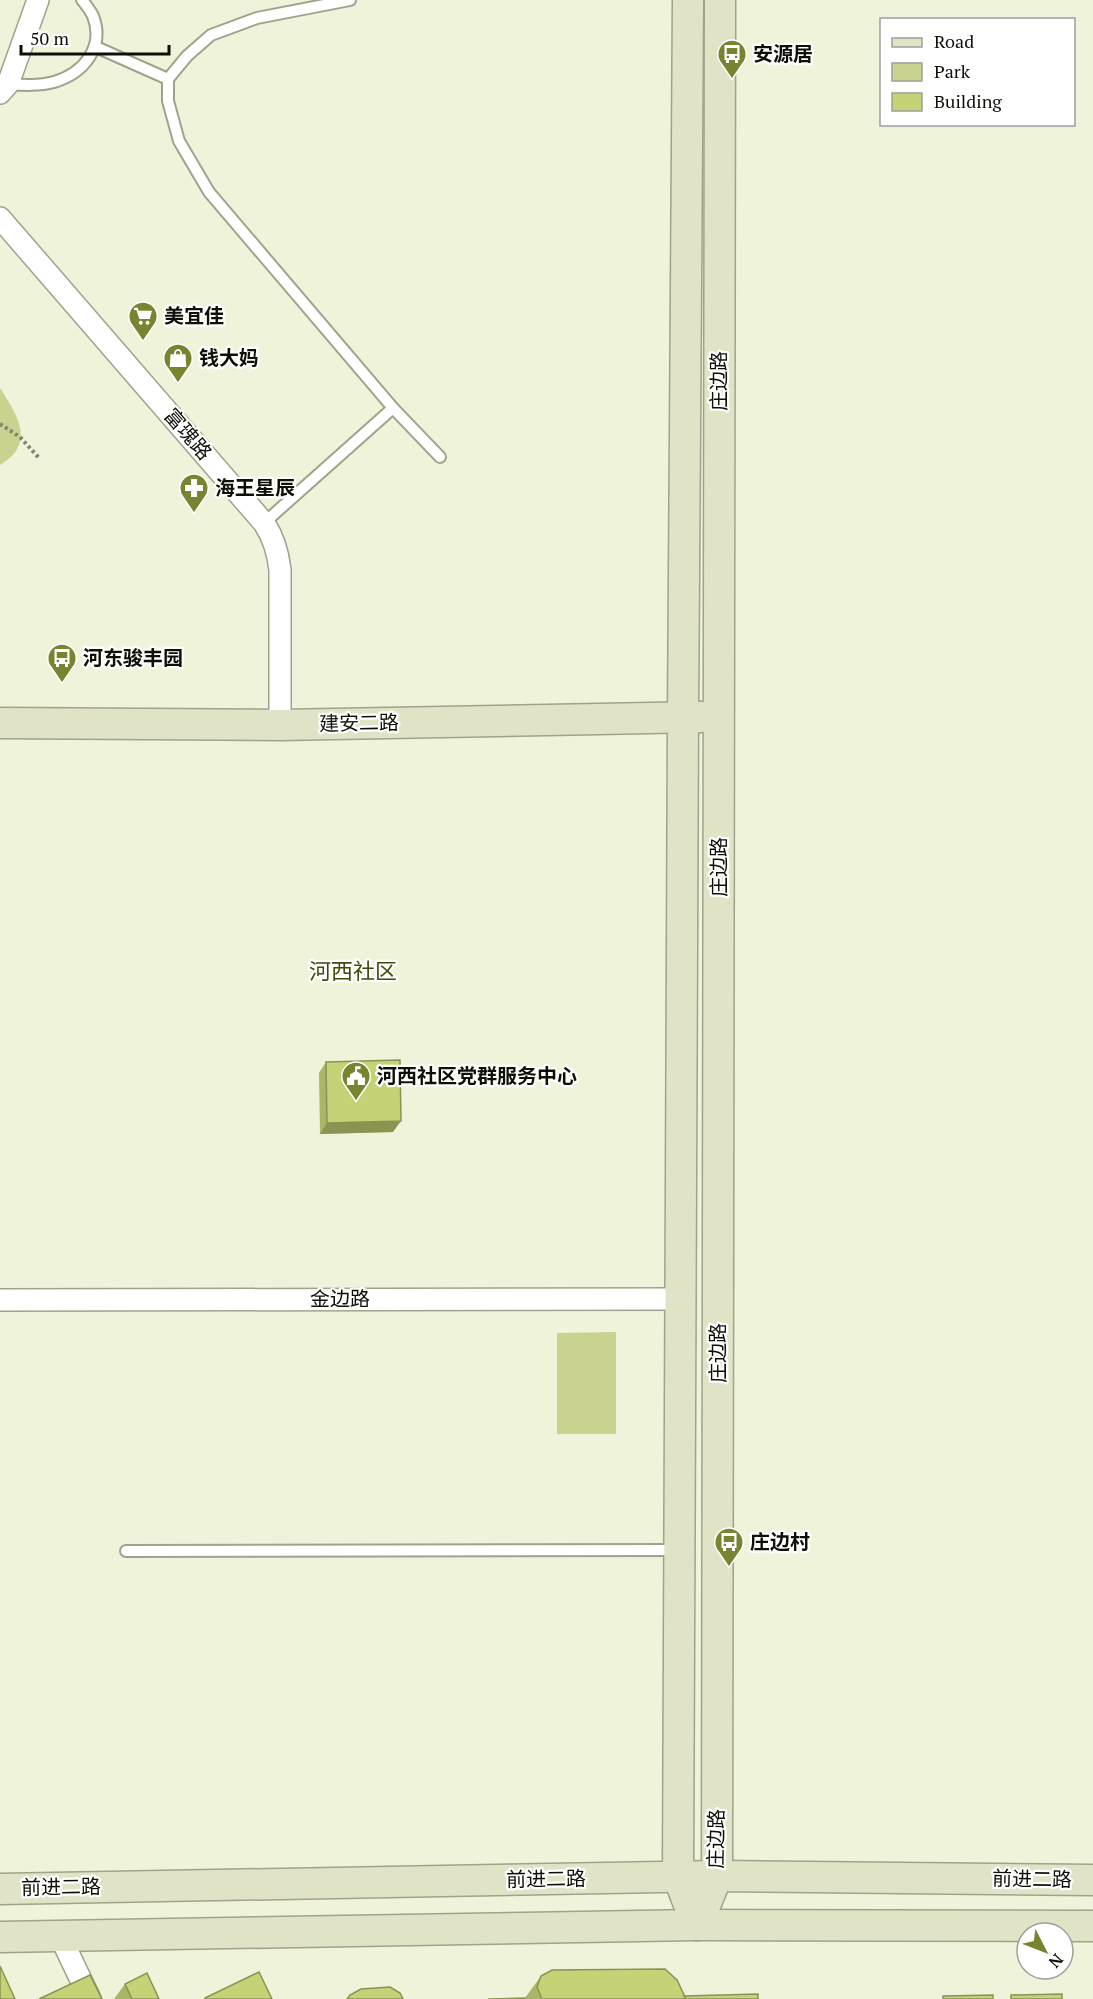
<svg xmlns="http://www.w3.org/2000/svg" width="1093" height="1999" font-family="'PT Serif','Noto Sans SC',serif">
	<style>
		.green { fill: #c9d28f }
		.lines { fill: none; stroke-linecap: round; stroke-linejoin: round }
		.service-casing { stroke: #9fa38b; stroke-width: 14 }
		.minor-casing { stroke: #9fa38b; stroke-width: 24 }
		.secondary-casing { stroke: #9fa38b; stroke-width: 33 }
		.path { stroke: #838574; stroke-width: 4; stroke-dasharray: 3 3; stroke-linecap: butt }
		.service { stroke: #fff; stroke-width: 10 }
		.minor { stroke: #fff; stroke-width: 21 }
		.secondary { stroke: #e0e3c5; stroke-width: 30 }
		.wall { fill: #aab565 }
		.shaded-wall { fill: #8b9353 }
		.building { fill: #c6d276; stroke: #8b9353; stroke-width: 1.5 }
		.labels { text-anchor: middle; stroke-width: 4.5; stroke-linejoin: round; paint-order: stroke }
		.poi-label { font-size: 20px; font-weight: bold; fill: #0e0f07; stroke: #fff; text-anchor: start }
		.street-label { font-size: 20px; fill: #0e0f07; stroke: #fff }
		.quarter-label { font-size: 22px; fill: #43480b; stroke: #fff }
	</style>
	<rect width="100%" height="100%" fill="#eff3da"/>
	<!-- green -->
	<g class="green">
		<path d="M0,388C17,415 37,443 0,465Z"/>
		<path d="M616,1332V1434H557V1333Z"/>
	</g>
	<g class="lines">
		<!-- service casing -->
		<g class="service-casing">
			<g id="service">
				<path d="M350,0L257,18L211,35L187,56L168,79V101L179,141L209,192L393,408L440,457"/>
				<path d="M96,47L168,79"/>
				<path d="M8,84C23,85 39,86 54,82C84,73 105,47 93,16C90,10 86,5 82,0"/>
				<path d="M264,523L393,408"/>
				<path d="M126,1551L678,1550"/>
			</g>
		</g>
		<!-- minor casing -->
		<g class="minor-casing">
			<g id="minor">
				<path d="M0,93L8,84L38,0"/>
				<path d="M0,218L264,523C274,538 278,552 280,570V725"/>
				<path d="M0,1300L680,1299"/>
				<path d="M60,1936L90,1999"/>
			</g>
		</g>
		<!-- secondary casing -->
		<g class="secondary-casing">
			<g id="secondary">
				<path d="M688,0L683,717L678,1876L697,1925"/>
				<path d="M0,723L280,725L701,717"/>
				<path d="M0,1889L717,1876L1093,1880"/>
				<path d="M697,1925L717,1876L720,0"/>
				<path d="M0,1937L697,1925L1093,1926"/>
			</g>
		</g>
		<!-- path -->
		<path class="path" d="M0,424L20,437L39,458"/>
		<!-- service -->
		<use href="#service" class="service"/>
		<!-- minor -->
		<use href="#minor" class="minor"/>
		<!-- secondary -->
		<use href="#secondary" class="secondary"/>
	</g>
	<!-- wall -->
	<g class="wall">
		<path d="M326,1062L393,1132L320,1134L319,1073Z"/>
		<path d="M541,1976L684,1996L758,1999H488L525,1998Z"/>
		<path d="M125,1984L159,1999H114Z"/>
	</g>
	<!-- shaded-wall -->
	<path class="shaded-wall" d="M401,1121L393,1132L320,1134L327,1123Z"/>
	<!-- building -->
	<g class="building">
		<path d="M400,1060L401,1121L327,1123L326,1062Z"/>
		<path d="M0,1966L15,1999H0Z"/>
		<path d="M665,1969L677,1980L686,1999H542L537,1987L541,1976L552,1970Z"/>
		<path d="M259,1972L272,1999H206L205,1998Z"/>
		<path d="M147,1973L159,1999H132L125,1984Z"/>
		<path d="M90,1975L102,1999H39Z"/>
		<path d="M390,1987L400,1993L403,1999H347L350,1995L361,1989Z"/>
		<path d="M758,1994V1999H686L684,1996Z"/>
		<path d="M1062,1994V1999H1011V1995Z"/>
		<path d="M993,1995V1999H943V1996Z"/>
		<path d="M525,1998L524,1999H488Z"/>
	</g>
	<!-- icons -->
	<defs>
		<g id="bus-pin" transform="scale(1.5)"><path d="M0 17L-7.5 6A9.5 9.5 0 1 1 7.5 6Z" fill="#7a832f" stroke="#fff"/><path d="M-5-6H5V4H4V6H2V4H-2V6H-4V4H-5ZM-3.5-4V0h7V-4ZM-3.5 1.2v1.5H-2V1.2ZM2 1.2v1.5H3.5V1.2Z" fill="#fff"/></g>
		<g id="supermarket-pin" transform="scale(1.5)"><path d="M0 17L-7.5 6A9.5 9.5 0 1 1 7.5 6Z" fill="#7a832f" stroke="#fff"/><path d="M-6-5.5h2.5l.6 2H6L4.5 2H-2.5L-4.4-4H-6ZM-1.5 3.2a1.3 1.3 0 1 0 .1 0ZM3 3.2a1.3 1.3 0 1 0 .1 0Z" fill="#fff"/></g>
		<g id="shop-pin" transform="scale(1.5)"><path d="M0 17L-7.5 6A9.5 9.5 0 1 1 7.5 6Z" fill="#7a832f" stroke="#fff"/><path d="M-5-2.5h2.3a2.7 3.5 0 0 1 5.4 0H5L5.5 6h-11ZM-1.5-2.5h3a1.5 2.3 0 0 0-3 0Z" fill="#fff"/></g>
		<g id="pharmacy-pin" transform="scale(1.5)"><path d="M0 17L-7.5 6A9.5 9.5 0 1 1 7.5 6Z" fill="#7a832f" stroke="#fff"/><path d="M-2-6h4v4h4v4h-4v4h-4v-4h-4v-4h4Z" fill="#fff"/></g>
		<g id="civic-pin" transform="scale(1.5)"><path d="M0 17L-7.5 6A9.5 9.5 0 1 1 7.5 6Z" fill="#7a832f" stroke="#fff"/><path d="M-.6-6.5H3V-4.5H.6V-3L4-1V1h2V6H-6V1h2V-1L-.6-3ZM-1.2 2.5V6h2.4V2.5Z" fill="#fff"/></g>
	</defs>
	<g fill-rule="evenodd">
		<use href="#bus-pin" x="732" y="54"/>
		<use href="#supermarket-pin" x="143" y="316"/>
		<use href="#shop-pin" x="178" y="358"/>
		<use href="#pharmacy-pin" x="194" y="488"/>
		<use href="#bus-pin" x="62" y="658"/>
		<use href="#civic-pin" x="356" y="1076"/>
		<use href="#bus-pin" x="729" y="1542"/>
	</g>
	<g class="labels">
		<!-- poi labels -->
		<g class="poi-label">
			<text x="753" y="61">安源居</text>
			<text x="164" y="323">美宜佳</text>
			<text x="199" y="365">钱大妈</text>
			<text x="215" y="495">海王星辰</text>
			<text x="83" y="665">河东骏丰园</text>
			<text x="377" y="1083">河西社区党群服务中心</text>
			<text x="750" y="1549">庄边村</text>
		</g>
		<!-- street labels -->
		<g class="street-label">
			<text transform="translate(719 381) rotate(-90)" y="7">庄边路</text>
			<text transform="translate(188 434) rotate(49)" y="7">富瑰路</text>
			<text transform="translate(359 723) rotate(-1)" y="7">建安二路</text>
			<text transform="translate(719 867) rotate(-90)" y="7">庄边路</text>
			<text x="340" y="1306">金边路</text>
			<text transform="translate(718 1353) rotate(-90)" y="7">庄边路</text>
			<text transform="translate(716 1839) rotate(-89)" y="7">庄边路</text>
			<text transform="translate(546 1879) rotate(-1)" y="7">前进二路</text>
			<text transform="translate(1032 1879) rotate(1)" y="7">前进二路</text>
			<text transform="translate(61 1887) rotate(-1)" y="7">前进二路</text>
		</g>
		<!-- quarter labels -->
		<g class="quarter-label">
			<text x="353" y="979">河西社区</text>
		</g>
	</g>
	<!-- legend -->
	<rect x="880" y="18" width="195" height="108" fill="#ffffff" stroke="#9f9f9c" stroke-width="1.5"/>
	<rect x="892" y="38" width="30" height="9" fill="#e0e3c5" stroke="#9f9f9c" stroke-width="1.5"/>
	<text x="934" y="48" font-size="18" fill="#0e0f07">Road</text>
	<rect x="892" y="63" width="30" height="18" fill="#c9d28f" stroke="#9f9f9c" stroke-width="1.5"/>
	<text x="934" y="78" font-size="18" fill="#0e0f07">Park</text>
	<rect x="892" y="93" width="30" height="18" fill="#c6d276" stroke="#9f9f9c" stroke-width="1.5"/>
	<text x="934" y="108" font-size="18" fill="#0e0f07">Building</text>
	<!-- north arrow -->
	<g transform="translate(1045 1951) rotate(132)"><circle r="28" fill="#ffffff" stroke="#9f9f9c" stroke-width="1.5"/>
	<path d="M0-4.5L10 22L0 15L-10 22Z" fill="#7a832f"/>
	<text y="-9" font-size="16" font-weight="bold" text-anchor="middle" fill="#0e0f07">N</text>
	</g>
	<!-- scale -->
	<path d="M21 45v9h148v-9" fill="none" stroke="#0e0f07" stroke-width="3"/>
	<text x="30" y="45" font-size="18" fill="#0e0f07" stroke="#ffffff" stroke-width="4.5" paint-order="stroke">50 m</text>
</svg>
